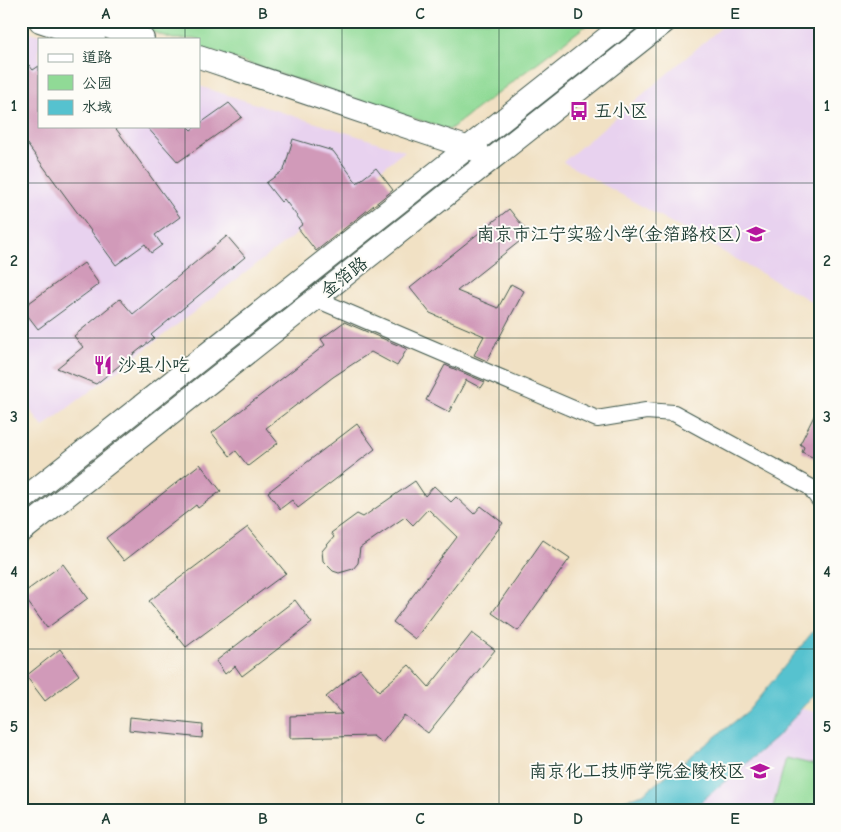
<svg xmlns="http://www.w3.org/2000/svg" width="841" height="832" font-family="'Comic Neue','LXGW WenKai TC',sans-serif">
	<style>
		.built { fill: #e8d2ef }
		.green { fill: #90da96; stroke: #588c65 }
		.water { fill: #56c2cf; stroke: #3a8082 }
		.building { fill: #d19ab9 }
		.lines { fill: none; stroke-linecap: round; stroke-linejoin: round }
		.street-casing { stroke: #3e564a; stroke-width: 18 }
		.secondary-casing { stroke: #3e564a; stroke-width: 24 }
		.street { stroke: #fff; stroke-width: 16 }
		.secondary { stroke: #fff; stroke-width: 22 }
		.grid { fill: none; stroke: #1f3d34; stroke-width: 1; stroke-opacity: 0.55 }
		.labels { text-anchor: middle; stroke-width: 4; stroke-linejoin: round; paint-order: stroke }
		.poi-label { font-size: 18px; fill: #1f3d34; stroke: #fdfcf7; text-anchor: start }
		.street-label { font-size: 18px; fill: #1f3d34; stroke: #fdfcf7 }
		.neatline { fill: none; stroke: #1f3d34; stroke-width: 2 }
		.grid-label { font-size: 16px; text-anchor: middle; font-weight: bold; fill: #1f3d34 }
	</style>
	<rect width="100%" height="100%" fill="#fdfcf7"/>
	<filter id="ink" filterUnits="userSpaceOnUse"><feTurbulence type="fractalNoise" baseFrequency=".02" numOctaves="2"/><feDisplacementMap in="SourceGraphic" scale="10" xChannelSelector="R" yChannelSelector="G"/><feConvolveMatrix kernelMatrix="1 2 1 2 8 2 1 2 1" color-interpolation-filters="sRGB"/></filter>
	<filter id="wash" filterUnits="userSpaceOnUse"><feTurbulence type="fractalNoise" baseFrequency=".0096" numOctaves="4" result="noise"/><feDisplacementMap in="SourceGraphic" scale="20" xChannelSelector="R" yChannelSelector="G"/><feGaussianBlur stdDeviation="1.12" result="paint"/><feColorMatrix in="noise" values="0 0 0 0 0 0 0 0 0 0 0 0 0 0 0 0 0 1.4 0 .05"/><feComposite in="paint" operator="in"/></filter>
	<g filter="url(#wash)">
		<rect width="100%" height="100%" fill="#f1e1c4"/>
		<!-- built -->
		<g class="built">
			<path d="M729,21H820V306L563,162Z"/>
			<path d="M21,29L52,39H39V126H199V86L405,151L43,427L21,398Z"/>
			<path d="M782,704L820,713V811H646Z"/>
		</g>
		<!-- green -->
		<g class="green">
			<path d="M120,21H592L449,130L199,47V39H173Z"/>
			<path d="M786,758L820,766V811H772Z"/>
		</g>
		<!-- water -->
		<g class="water">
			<path d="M820,623V687L777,737L690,811H567L595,809L643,794L748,711Z"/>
			<path d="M136,807L242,811H60Z"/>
		</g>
		<g id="blocks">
			<!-- building -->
			<g class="building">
				<path d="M29,65L33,70L39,66V126H114L180,217L155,235L162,245L151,253L145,244L116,265L21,136V70Z"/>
				<path d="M229,103L242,117L178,162L146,126H187L191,130Z"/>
				<path d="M293,139L333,151L357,183L376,168L393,190L316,251L298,228L303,224L284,199L281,202L266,183L284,170Z"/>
				<path d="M509,209L529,234L457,291L498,308L511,284L524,291L487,361L474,355L484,336L430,313L410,288Z"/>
				<path d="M227,236L245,257L151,335L154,338L96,384L57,368L83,347L74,336L107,309L120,299L133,314Z"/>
				<path d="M84,263L99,284L38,329L22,308Z"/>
				<path d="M344,322L407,349L397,366L371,352L333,377L266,428L278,443L248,466L236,451L230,456L212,433L325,345L321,339Z"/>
				<path d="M445,365L485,382L481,388L466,380L449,412L426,400Z"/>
				<path d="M820,404V452L816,459L802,452L804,447L800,444Z"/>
				<path d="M357,424L375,449L298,508L292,500L280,509L268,492Z"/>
				<path d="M200,464L221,491L198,508L196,505L124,561L106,538Z"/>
				<path d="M415,481L425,496L434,486L451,502L456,497L474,514L481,506L503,523L415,639L393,622L457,537L428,509L413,525L405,517L360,548L358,563L353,569L339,573L333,571L323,561L322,551L334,537L331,533L357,514L363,517Z"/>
				<path d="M248,527L286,573L186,647L149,601Z"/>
				<path d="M543,540L570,558L518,631L492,613Z"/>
				<path d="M63,564L88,598L47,628L22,594Z"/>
				<path d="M295,600L312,623L242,676L235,666L225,674L216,661Z"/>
				<path d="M472,633L495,650L428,733L404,715L382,743L373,736L290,738V716L342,714L326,697L360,669L379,691L409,665L429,687Z"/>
				<path d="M60,649L79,675L45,701L26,676Z"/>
				<path d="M130,717L203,725L202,738L129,730Z"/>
			</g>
		</g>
	</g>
	<g filter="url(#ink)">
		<use href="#blocks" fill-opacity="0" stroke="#3e564a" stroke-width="1"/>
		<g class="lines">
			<!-- street casing -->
			<g class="street-casing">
				<path id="street" d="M316,299L597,419L646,411L674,413L810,487L820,501"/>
			</g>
			<!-- secondary casing -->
			<g class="secondary-casing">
				<g id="secondary">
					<path d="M40,21L94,39"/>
					<path d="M91,21L143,39"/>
					<path d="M199,57L478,151"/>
					<path d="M21,501L628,21"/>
					<path d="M21,532L666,21"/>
				</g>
			</g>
			<!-- street -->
			<use href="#street" class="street"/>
			<!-- secondary -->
			<use href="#secondary" class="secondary"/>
		</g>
	</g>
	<!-- grid -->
	<path class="grid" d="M185,21V39M342,21V811M499,21V811M656,21V811M185,126V811M21,183H820M21,338H820M21,494H820M21,649H820"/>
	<!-- icons -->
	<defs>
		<g id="bus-bare" transform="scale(1.5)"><path d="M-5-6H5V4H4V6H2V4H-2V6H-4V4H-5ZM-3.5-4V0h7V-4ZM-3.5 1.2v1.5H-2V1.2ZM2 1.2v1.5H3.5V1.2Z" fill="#b5179e" stroke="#fdfcf7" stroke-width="2.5" paint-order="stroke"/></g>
		<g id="school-bare" transform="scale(1.5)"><path d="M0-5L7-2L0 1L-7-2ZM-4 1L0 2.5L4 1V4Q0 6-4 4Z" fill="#b5179e" stroke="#fdfcf7" stroke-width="2.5" paint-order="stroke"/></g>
		<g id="restaurant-bare" transform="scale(1.5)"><path d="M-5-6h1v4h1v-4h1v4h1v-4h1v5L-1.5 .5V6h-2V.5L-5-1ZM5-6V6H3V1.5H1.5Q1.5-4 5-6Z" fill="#b5179e" stroke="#fdfcf7" stroke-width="2.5" paint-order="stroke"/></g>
		<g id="university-bare" transform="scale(1.5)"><path d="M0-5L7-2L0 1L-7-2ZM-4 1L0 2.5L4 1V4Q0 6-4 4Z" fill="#b5179e" stroke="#fdfcf7" stroke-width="2.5" paint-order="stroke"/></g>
	</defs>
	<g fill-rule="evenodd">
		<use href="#bus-bare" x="579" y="111"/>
		<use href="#school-bare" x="756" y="234"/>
		<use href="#restaurant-bare" x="103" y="365"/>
		<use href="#university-bare" x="760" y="771"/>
	</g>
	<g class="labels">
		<!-- poi labels -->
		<g class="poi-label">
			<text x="594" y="117">五小区</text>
			<text x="741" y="240" text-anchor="end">南京市江宁实验小学(金箔路校区)</text>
			<text x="118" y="371">沙县小吃</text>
			<text x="745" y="777" text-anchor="end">南京化工技师学院金陵校区</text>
		</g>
		<!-- street labels -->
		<g class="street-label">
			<text transform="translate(344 277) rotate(-38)" y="6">金箔路</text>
		</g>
	</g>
	<!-- margin -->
	<rect width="841" height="832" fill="none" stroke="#fdfcf7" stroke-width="55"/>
	<!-- legend -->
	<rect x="38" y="38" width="162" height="90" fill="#fdfcf7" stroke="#a4b0a9"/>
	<rect x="48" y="54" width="25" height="8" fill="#ffffff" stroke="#a4b0a9"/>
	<text x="82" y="62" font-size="15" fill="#1f3d34">道路</text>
	<rect x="48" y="75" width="25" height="15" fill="#90da96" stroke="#a4b0a9"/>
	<text x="82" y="88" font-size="15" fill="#1f3d34">公园</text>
	<rect x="48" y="100" width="25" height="15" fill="#56c2cf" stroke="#a4b0a9"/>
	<text x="82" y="112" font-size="15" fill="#1f3d34">水域</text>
	<rect x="28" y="28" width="786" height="776" class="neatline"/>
	<g class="grid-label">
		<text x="106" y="19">A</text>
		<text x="263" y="19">B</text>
		<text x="420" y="19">C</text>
		<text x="578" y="19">D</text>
		<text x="735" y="19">E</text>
		<text x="14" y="111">1</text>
		<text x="827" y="111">1</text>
		<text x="14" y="266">2</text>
		<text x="827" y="266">2</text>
		<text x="14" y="422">3</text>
		<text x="827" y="422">3</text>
		<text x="14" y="577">4</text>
		<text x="827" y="577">4</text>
		<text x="14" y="732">5</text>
		<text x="827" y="732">5</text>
		<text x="106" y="824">A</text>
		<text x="263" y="824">B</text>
		<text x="420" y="824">C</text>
		<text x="578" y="824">D</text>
		<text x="735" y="824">E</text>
	</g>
</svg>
